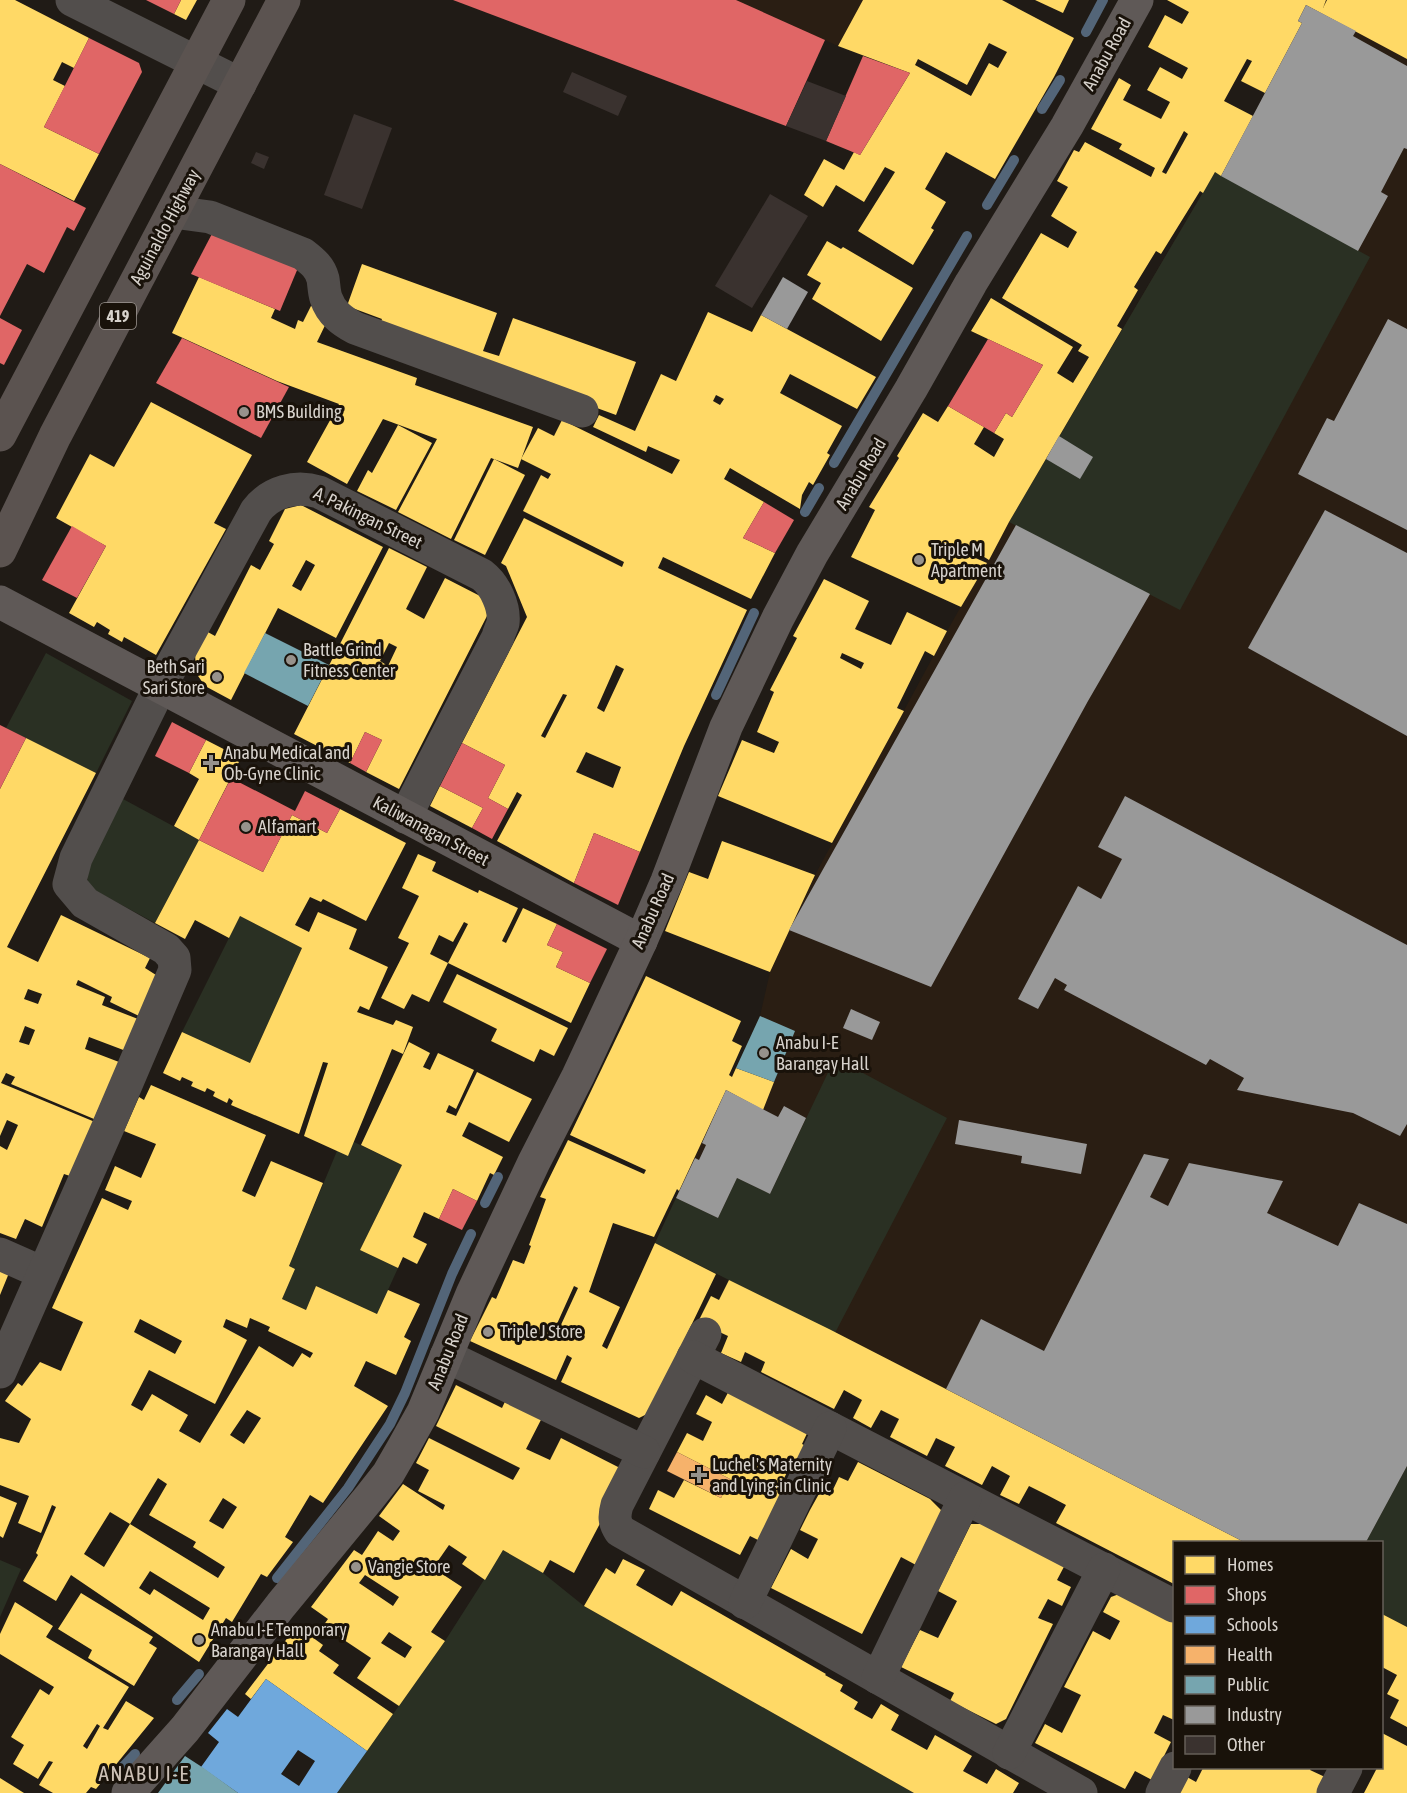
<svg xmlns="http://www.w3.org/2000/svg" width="1407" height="1793" font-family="'Asap Condensed',sans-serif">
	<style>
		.built { fill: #2a1e13 }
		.green { fill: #2a3023 }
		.homes { fill: #ffd966; fill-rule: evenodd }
		.shops { fill: #e06666 }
		.schools { fill: #6fa8dc; fill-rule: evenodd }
		.health { fill: #f6b26b }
		.public { fill: #76a5af }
		.industry { fill: #999 }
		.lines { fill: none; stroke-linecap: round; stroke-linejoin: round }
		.stream { stroke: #536578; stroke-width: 10 }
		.building { fill: #3a322f }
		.street { stroke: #524e4c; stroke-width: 33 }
		.secondary { stroke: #5f5957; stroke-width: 33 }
		.highway { stroke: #5b5350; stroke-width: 33 }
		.poi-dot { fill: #97928c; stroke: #19120a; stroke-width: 2 }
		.labels { text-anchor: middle; stroke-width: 6; stroke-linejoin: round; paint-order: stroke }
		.shield { fill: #19120a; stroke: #9e9892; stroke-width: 1.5 }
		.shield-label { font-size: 16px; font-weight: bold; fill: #d7d2cc }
		.street-label { font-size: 18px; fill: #d7d2cc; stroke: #19120a }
		.poi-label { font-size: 18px; fill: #d7d2cc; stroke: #19120a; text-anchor: start }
		.quarter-label { font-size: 21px; letter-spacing: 1.5px; fill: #ccc0b6; stroke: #19120a }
	</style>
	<rect width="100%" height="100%" fill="#201b16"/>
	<!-- built -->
	<g class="built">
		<path d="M736,0H950L838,46Z"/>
		<path d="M1326,0H1407V1627L1382,1614V1542H1244L829,1329L655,1243L760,1016L770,972L815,875L849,812L947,631L1009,522L1215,172L1221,176L1302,23L1320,12Z"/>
	</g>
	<!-- green -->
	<g class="green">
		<path d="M1215,172L1370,257L1180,610L1009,522Z"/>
		<path d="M46,653L132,701L96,773L6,728Z"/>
		<path d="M123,799L199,840L155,923L94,890C92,887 90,885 88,882C83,868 115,814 123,799Z"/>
		<path d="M240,916L302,948L250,1063L182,1032Z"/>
		<path d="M835,1058L947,1118L835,1333L655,1243L676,1198L718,1218L737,1178L770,1194Z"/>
		<path d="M354,1142L402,1165L360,1250L398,1268L377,1314L316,1286L306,1310L282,1299L289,1266L337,1151Z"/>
		<path d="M1407,1466V1627L1382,1614V1542H1366Z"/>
		<path d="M503,1550L543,1573L584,1606L914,1793H337L445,1641Z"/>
		<path d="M0,1560L21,1569L0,1617Z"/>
	</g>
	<!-- homes -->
	<g class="homes">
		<path d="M0,0H15L89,38L74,68L62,62L53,80L65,86L44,127L99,154L74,201L0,164Z"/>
		<path d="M181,0H197L186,20L174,14Z"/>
		<path d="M863,0H1002L1074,38L1054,77L995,179L946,152L925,189L946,202L931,228L934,230L913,265L858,231L895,172L885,167L864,202L836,185L823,207L804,195L824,159L844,170L854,152L860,155L910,73L838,46ZM989,43L1007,52L998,68L989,63L971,96L915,65L918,59L967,85Z"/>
		<path d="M1035,0H1069L1063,13Z"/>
		<path d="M1167,0H1326L1323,8L1327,0H1407V59L1306,5L1298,21L1302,23L1265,93L1241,81L1252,61L1247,59L1224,101L1253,116L1221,176L1215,172L1203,193L1200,191L1161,254L1156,251L1134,287L1138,290L1117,326L1122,329L1009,522L989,560L970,548L966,554L987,563L961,607L851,557L875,510L869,507L899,458L897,456L923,413L938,422L948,406L984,427L974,444L994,457L1004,439L994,433L1006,413L1012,417L1043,365L971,331L991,298L1073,347L1057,373L1073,383L1089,357L1078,351L1082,345L1002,298L1041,233L1068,248L1077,232L1051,216L1068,187L1057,181L1074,150L1079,152L1085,142L1151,177L1155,168L1119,149L1122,144L1091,129L1119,78L1131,85L1123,100L1161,119L1170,102L1147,90L1160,67L1182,79L1188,68L1148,47L1165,15L1182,24L1189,12ZM1184,131L1188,134L1166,174L1162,172Z"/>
		<path d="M827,241L841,249L843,247L913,288L881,341L812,299L821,283L807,275Z"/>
		<path d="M362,264L497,313L483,351L499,356L513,318L636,362L616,415L378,328L382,319L347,306Z"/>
		<path d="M199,277L275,309L271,318L295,329L298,320L303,322L311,306L330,315L317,342L417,378L415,385L533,427L518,468L491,458L451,539L398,512L437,439L383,419L347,484L307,462L339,404L277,381L172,333Z"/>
		<path d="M708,312L752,332L761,315L876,377L857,409L790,374L780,393L842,426L827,453L830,455L813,485L809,482L802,495L800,509L730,468L724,479L764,502L743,538L775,553L751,599L663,557L658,568L747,610L684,746L640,852L594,833L574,883L497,841L522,795L517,792L508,809L488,798L505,765L462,743L527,617L506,566L501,563L524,518L622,567L624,562L523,511L541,475L548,479L551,474L521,459L538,428L554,436L562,420L672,474L680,460L648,446L646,452L593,427L599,415L635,431L661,374L676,381ZM716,395L724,399L720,405L713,401ZM616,665L624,669L604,712L597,708ZM563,694L567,695L545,738L541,736ZM586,752L621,767L613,788L576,772Z"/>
		<path d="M151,402L252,455L214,523L226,529L156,655L124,637L122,642L108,634L110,630L97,622L94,627L69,613L106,546L56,518L90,454L114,467Z"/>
		<path d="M398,425L432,443L396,510L357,491L368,470L372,473Z"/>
		<path d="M494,459L525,475L485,555L454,540Z"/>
		<path d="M301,505L383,547L336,638L278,608L231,700L205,686L196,673L195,652L206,631L215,636L251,565L260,570L274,544L269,541L285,509ZM306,560L315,565L301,591L292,586Z"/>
		<path d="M389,548L427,567L406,609L424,619L445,578L482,597L488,614L399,789L366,772L382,740L365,732L350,763L294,734ZM389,643L397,647L388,666L380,661Z"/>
		<path d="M824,579L869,601L855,629L891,645L907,612L947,631L934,656L925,651L897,708L904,711L832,843L718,796L742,740L774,753L779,742L757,732L774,692L770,690L797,638L793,636ZM842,653L864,663L861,669L840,658Z"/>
		<path d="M26,738L96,773L7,947L38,962L61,915L150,958L145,968L156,975L139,1016L110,1002L112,997L78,980L76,985L105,997L102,1005L138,1019L126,1051L89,1037L85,1049L119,1062L94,1119L11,1084L15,1077L6,1073L1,1083L95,1122L76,1178L64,1174L42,1227L25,1219L16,1239L0,1233V1146L7,1150L18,1125L7,1120L0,1136V789ZM28,989L42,994L38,1004L24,999ZM25,1026L35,1030L29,1045L19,1042Z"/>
		<path d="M206,740L241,758L199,840L174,826L199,779L189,773Z"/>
		<path d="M440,786L483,808L472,828L430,806Z"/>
		<path d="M340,809L406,843L366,921L323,899L321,902L310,897L295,925L309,932L318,912L357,929L349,949L388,967L369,1010L360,1006L357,1012L393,1025L396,1020L413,1027L403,1054L392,1049L348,1156L304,1136L328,1063L323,1062L299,1134L231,1105L233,1101L229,1098L227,1103L213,1096L215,1092L207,1088L205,1092L191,1086L193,1082L182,1077L180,1081L163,1073L182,1032L250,1063L302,948L240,916L229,938L195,920L185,939L155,923L199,840L263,872L292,815L327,833Z"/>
		<path d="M722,841L815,875L770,972L665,931L689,872L708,879Z"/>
		<path d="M418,854L436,862L432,871L478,893L479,890L518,908L502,941L506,943L523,908L557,924L547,945L563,952L556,967L590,983L571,1023L448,963L468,924L464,922L453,942L439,935L430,954L448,963L429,1002L412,994L404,1009L381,998L409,943L398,938L419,896L402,888Z"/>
		<path d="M457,974L568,1028L554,1056L540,1049L534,1062L491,1041L497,1029L443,1002Z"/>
		<path d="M646,976L741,1021L732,1041L742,1046L729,1075L732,1077L736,1068L774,1082L763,1110L726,1090L679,1191L677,1189L654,1237L613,1223L589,1292L620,1307L602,1346L607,1349L655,1243L716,1274L649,1413L639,1418L561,1382L572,1358L567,1355L556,1380L470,1341L492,1297L496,1299L513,1260L524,1264L531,1246L529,1245L546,1199L540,1197L568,1140L644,1174L646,1170L570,1135ZM574,1286L578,1288L560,1327L556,1326Z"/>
		<path d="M409,1042L430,1053L423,1067L430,1070L438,1053L474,1070L456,1109L449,1105L446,1112L456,1116L477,1072L532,1099L509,1142L469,1122L462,1136L503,1157L494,1175L490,1173L477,1201L453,1189L439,1219L424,1212L413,1237L427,1244L417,1264L403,1257L398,1268L360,1250L402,1165L361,1145Z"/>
		<path d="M151,1085L266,1135L242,1191L255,1197L271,1161L323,1183L289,1266L295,1269L282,1299L306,1310L316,1286L377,1314L388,1290L420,1304L404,1337L411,1341L396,1375L366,1361L354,1386L388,1406L323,1503L310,1495L285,1537L293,1542L267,1577L261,1574L232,1622L226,1618L199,1662L71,1575L56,1601L23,1581L38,1555L36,1553L56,1507L52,1505L41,1533L18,1523L29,1496L0,1485V1438L19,1443L31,1419L5,1401L18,1383L22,1386L40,1362L61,1371L83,1322L52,1308L102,1198L128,1210L132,1201L105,1190L115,1166L141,1178L156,1144L124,1131L139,1097L144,1100ZM250,1318L270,1327L268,1331L313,1353L310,1358L302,1353L293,1367L259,1346L200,1443L179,1431L188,1415L152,1394L142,1411L131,1405L149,1370L215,1404L247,1340L223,1327L226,1319L247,1328ZM140,1319L182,1341L175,1354L134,1332ZM247,1410L261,1418L244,1444L230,1435ZM158,1478L167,1484L149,1515L196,1542L193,1547L225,1567L218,1578L130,1524L104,1567L84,1554L110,1512L130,1524ZM223,1498L237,1507L223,1529L209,1521ZM150,1571L210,1608L203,1620L154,1589L150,1595L139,1588Z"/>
		<path d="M0,1269L9,1273L0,1295Z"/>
		<path d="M729,1280L829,1329L1244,1542H1174V1584L1056,1523L1066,1505L1047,1495L1029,1486L1019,1504L1000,1495L1010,1476L992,1466L982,1485L945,1466L955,1447L936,1438L927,1456L890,1437L899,1419L881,1410L871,1428L853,1418L862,1400L844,1390L834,1409L761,1372L765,1362L745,1352L741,1362L721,1353L728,1336L698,1322L711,1296L719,1300Z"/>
		<path d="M456,1385L502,1408L509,1393L545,1412L526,1449L550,1460L561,1438L620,1468L606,1512L574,1573L550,1560L543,1573L503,1550L485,1580L462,1564L467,1557L449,1545L433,1568L462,1587L431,1632L445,1641L399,1706L357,1678L371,1658L323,1626L328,1619L311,1607L354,1550L362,1555L378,1531L393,1541L400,1531L379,1516L403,1484L443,1510L445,1505L418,1491L429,1470L416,1463L429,1438L513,1480L520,1468L436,1426ZM365,1575L399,1597L393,1606L359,1583ZM389,1632L412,1647L405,1658L381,1643Z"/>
		<path d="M732,1385L811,1425L802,1444L812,1449L802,1468L792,1463L782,1482L792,1487L764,1543L750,1536L740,1555L649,1509L658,1490L674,1498L684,1480L721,1498L730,1479L677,1452L687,1433L703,1441L712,1422L696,1414L706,1395L722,1404Z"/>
		<path d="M858,1462L930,1499L943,1512L916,1565L901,1557L862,1634L771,1588L791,1549L808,1559L818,1539L800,1530L810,1510L820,1492L830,1496L839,1477L848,1481Z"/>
		<path d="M0,1496L17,1503L3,1538L0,1536Z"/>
		<path d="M971,1524H991L1067,1561L1057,1580L1071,1587L1062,1606L1048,1599L1038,1618L1053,1624L1006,1719L996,1724L950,1701L954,1693L901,1667L920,1630L938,1638L957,1601L938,1591Z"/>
		<path d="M623,1559L645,1570L636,1585L672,1606L681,1591L826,1674L825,1675L843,1685L840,1691L858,1702L854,1709L872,1719L881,1704L899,1715L891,1730L927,1750L935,1735L972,1756L963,1771L987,1784L996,1769L1019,1783L1013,1793H914L584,1606L606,1568L615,1574Z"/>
		<path d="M81,1593L153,1637L149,1643L157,1648L134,1686L88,1658L92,1650L58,1629Z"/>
		<path d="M1122,1593L1174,1621V1720L1163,1715L1154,1733L1171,1742L1152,1780L1135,1771L1125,1789L1035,1743L1045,1724L1062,1733L1081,1695L1064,1687L1093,1631L1110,1640L1120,1621L1103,1612L1111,1597Z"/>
		<path d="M15,1602L53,1626L46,1637L129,1687L103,1728L108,1730L126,1701L154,1718L96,1789L91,1787L86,1793H53L39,1785L53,1762L49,1761L38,1779L13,1764L24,1745L11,1737L40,1689L49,1695L54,1687L0,1654V1634ZM97,1724L100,1726L87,1749L83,1746Z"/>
		<path d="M1382,1614L1407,1627V1727L1390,1718L1399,1700L1387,1694L1397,1675L1382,1667Z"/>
		<path d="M301,1629L323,1645L319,1651L339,1665L333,1673L393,1714L367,1751L266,1679L251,1699L245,1694L292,1632L296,1635Z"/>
		<path d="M1382,1733L1407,1746V1793H1364L1377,1768H1382Z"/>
		<path d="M1203,1768H1311L1310,1770L1325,1777L1317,1793H1179L1187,1777L1196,1782Z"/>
		<path d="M0,1778L24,1793H0Z"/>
	</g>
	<!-- shops -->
	<g class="shops">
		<path d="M146,0H181L174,14Z"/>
		<path d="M453,0H736L825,40L786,126Z"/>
		<path d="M89,38L139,63L142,72L99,154L44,127Z"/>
		<path d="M863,56L910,73L860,155L826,141Z"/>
		<path d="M0,164L86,208L74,231L67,227L44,273L27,264L0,316Z"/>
		<path d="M215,228L300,263L280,311L191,274Z"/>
		<path d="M0,318L22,330L4,365L0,363Z"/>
		<path d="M182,338L289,387L261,438L156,383Z"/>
		<path d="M988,339L1043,365L1012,417L1006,413L994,433L948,406Z"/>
		<path d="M764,502L794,520L775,553L743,538Z"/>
		<path d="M72,526L106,546L77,598L42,580Z"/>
		<path d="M172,722L206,740L189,773L155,756Z"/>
		<path d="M0,725L26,738L0,789Z"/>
		<path d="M365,732L382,740L366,772L350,763Z"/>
		<path d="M462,743L505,765L488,798L508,809L492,839L472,828L483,808L440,786Z"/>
		<path d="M231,778L295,811L305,791L340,809L327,833L292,815L263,872L199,840Z"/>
		<path d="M594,833L640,852L618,905L574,883Z"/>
		<path d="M557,924L607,949L590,983L556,967L563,952L547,945Z"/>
		<path d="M453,1189L477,1201L462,1230L439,1219Z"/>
	</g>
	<!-- schools -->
	<path class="schools" d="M266,1679L367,1751L337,1793H238L201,1767L219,1742L208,1733L227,1709L238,1717ZM298,1750L315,1761L299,1786L281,1774Z"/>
	<!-- health -->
	<path class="health" d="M677,1452L730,1479L721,1498L667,1471Z"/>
	<!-- public -->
	<g class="public">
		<path d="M265,633L329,665L308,706L244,673Z"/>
		<path d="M760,1016L795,1031L774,1082L736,1068Z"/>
		<path d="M185,1756L205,1769L238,1793H158Z"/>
	</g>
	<!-- industry -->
	<g class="industry">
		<path d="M1306,5L1356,31L1353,36L1407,66V149L1404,148L1381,192L1388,196L1358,251L1221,176L1302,23L1298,21Z"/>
		<path d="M783,277L808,292L787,329L761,315Z"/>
		<path d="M1388,319L1407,329V530L1298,474L1327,418L1334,421Z"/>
		<path d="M1059,436L1093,457L1080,479L1046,459Z"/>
		<path d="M1325,510L1407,553V736L1248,648Z"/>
		<path d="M1016,525L1150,594L1088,701L931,987L789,930Z"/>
		<path d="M1125,796L1407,945V1124L1400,1136L1353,1113L1237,1090L1244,1078L1210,1059L1206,1065L1064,990L1067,985L1055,978L1038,1009L1018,999L1078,886L1101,899L1122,859L1098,847Z"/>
		<path d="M851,1009L880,1022L872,1040L843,1028Z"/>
		<path d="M726,1090L778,1117L784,1106L806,1118L770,1194L737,1178L718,1218L676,1198L695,1158L699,1160L706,1145L702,1143Z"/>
		<path d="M959,1120L1087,1144L1081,1174L1021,1163L1022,1156L955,1144Z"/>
		<path d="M1144,1154L1169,1159L1150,1197L1168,1206L1189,1163L1283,1181L1267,1213L1338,1246L1359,1203L1407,1224V1466L1366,1542H1244L946,1389L981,1319L1044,1351Z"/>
	</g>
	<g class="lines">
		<!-- stream -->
		<g class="stream">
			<path d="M1086,32L1103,0"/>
			<path d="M1042,109L1060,80"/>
			<path d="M987,205L1014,160"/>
			<path d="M834,463L967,236"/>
			<path d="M805,512L819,488"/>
			<path d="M716,695L754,613"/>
			<path d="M485,1203L498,1177"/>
			<path d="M277,1578L348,1488L390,1424L405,1393L452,1274L471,1234"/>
			<path d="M177,1700L199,1674"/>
			<path d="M121,1769L135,1754"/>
		</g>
	</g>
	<!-- building -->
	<g class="building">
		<path d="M572,72L627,96L618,116L563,92Z"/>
		<path d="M807,81L846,96L826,141L786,126Z"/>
		<path d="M354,114L392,128L362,209L324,195Z"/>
		<path d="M256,152L269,157L264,169L251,163Z"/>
		<path d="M770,194L808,216L752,308L715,286Z"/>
	</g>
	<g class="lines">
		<!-- street -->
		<g class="street">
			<path d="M72,0L240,84"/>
			<path d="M173,212L210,217L303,254C312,261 320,267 323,279C324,285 324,292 326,298C331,313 342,321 355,328L582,411"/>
			<path d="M0,1254L43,1273"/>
			<path d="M705,1334L617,1505C614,1516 614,1522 620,1531L1081,1793"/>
			<path d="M446,1356L644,1452"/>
			<path d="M693,1357L1174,1606"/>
			<path d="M0,1372L108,1127L175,970L174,958L166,949L85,903L69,884L76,858L160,687L256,511C271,491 296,485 319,492L482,575C495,585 505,607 503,623C502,627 499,632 498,637L405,817"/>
			<path d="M745,1603L830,1428"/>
			<path d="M878,1678L965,1498"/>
			<path d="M1009,1753L1104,1569"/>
			<path d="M1162,1793L1175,1768"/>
			<path d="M1333,1793L1346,1768"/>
		</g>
		<!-- secondary -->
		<g class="secondary">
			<path d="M0,602L641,941"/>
			<path d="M128,1793L185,1729L281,1605L369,1498L388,1474L403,1448L423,1412L472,1294L534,1162L578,1076L641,941L667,881L726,727L778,618L812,554L911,389L971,283L1067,126L1137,0"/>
		</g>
		<!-- highway -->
		<g class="highway">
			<path d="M0,435L229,0"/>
			<path d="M0,551L55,436L284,0"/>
		</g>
	</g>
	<!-- markers -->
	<g class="poi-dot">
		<circle cx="244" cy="412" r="6"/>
		<circle cx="919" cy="560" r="6"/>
		<circle cx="291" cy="660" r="6"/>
		<circle cx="217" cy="677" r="6"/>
		<path d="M208 754h6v6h6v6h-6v6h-6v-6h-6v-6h6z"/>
		<circle cx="246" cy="827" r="6"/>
		<circle cx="764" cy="1053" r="6"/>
		<circle cx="488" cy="1332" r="6"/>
		<path d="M696 1466h6v6h6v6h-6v6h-6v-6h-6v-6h6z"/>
		<circle cx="356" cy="1567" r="6"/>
		<circle cx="199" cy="1640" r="6"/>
	</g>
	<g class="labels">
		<!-- shield labels -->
		<rect class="shield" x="100" y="303" width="36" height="26" rx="4.5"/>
		<g class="shield-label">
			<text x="118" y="322">419</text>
		</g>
		<!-- street labels -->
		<g class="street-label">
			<text transform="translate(1107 54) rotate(-61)" y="6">Anabu Road</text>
			<text transform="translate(165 227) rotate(-62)" y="6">Aguinaldo Highway</text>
			<text transform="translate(861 474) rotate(-59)" y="6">Anabu Road</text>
			<text transform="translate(368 518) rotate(26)" y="6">A. Pakingan Street</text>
			<text transform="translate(431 831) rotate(28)" y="6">Kaliwanagan Street</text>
			<text transform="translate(653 911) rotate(-66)" y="6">Anabu Road</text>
			<text transform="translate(448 1352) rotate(-68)" y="6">Anabu Road</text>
		</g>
		<!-- poi labels -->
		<g class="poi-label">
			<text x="256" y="418">BMS Building</text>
			<text x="931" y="556">Triple M<tspan x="931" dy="21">Apartment</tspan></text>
			<text x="303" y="656">Battle Grind<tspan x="303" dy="21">Fitness Center</tspan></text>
			<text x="205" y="673" text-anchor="end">Beth Sari<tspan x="205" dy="21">Sari Store</tspan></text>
			<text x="224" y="759">Anabu Medical and<tspan x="224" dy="21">Ob-Gyne Clinic</tspan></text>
			<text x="258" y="833">Alfamart</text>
			<text x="776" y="1049">Anabu I-E<tspan x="776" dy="21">Barangay Hall</tspan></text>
			<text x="500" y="1338">Triple J Store</text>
			<text x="712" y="1471">Luchel's Maternity<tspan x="712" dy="21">and Lying-in Clinic</tspan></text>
			<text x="368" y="1573">Vangie Store</text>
			<text x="211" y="1636">Anabu I-E Temporary<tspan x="211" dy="21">Barangay Hall</tspan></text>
		</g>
		<!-- quarter labels -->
		<g class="quarter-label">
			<text x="144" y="1781">ANABU I-E</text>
		</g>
	</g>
	<!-- legend -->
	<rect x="1173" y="1541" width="210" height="228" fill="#19120a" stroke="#655f58" stroke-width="1.5"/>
	<rect x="1185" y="1556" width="30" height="18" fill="#ffd966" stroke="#655f58" stroke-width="1.5"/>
	<text x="1227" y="1571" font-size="18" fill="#d7d2cc">Homes</text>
	<rect x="1185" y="1586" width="30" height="18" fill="#e06666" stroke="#655f58" stroke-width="1.5"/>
	<text x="1227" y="1601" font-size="18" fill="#d7d2cc">Shops</text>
	<rect x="1185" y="1616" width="30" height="18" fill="#6fa8dc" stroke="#655f58" stroke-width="1.5"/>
	<text x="1227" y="1631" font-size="18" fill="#d7d2cc">Schools</text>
	<rect x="1185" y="1646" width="30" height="18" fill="#f6b26b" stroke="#655f58" stroke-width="1.5"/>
	<text x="1227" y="1661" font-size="18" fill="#d7d2cc">Health</text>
	<rect x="1185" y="1676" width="30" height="18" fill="#76a5af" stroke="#655f58" stroke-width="1.5"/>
	<text x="1227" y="1691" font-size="18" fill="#d7d2cc">Public</text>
	<rect x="1185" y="1706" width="30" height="18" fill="#999999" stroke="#655f58" stroke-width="1.5"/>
	<text x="1227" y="1721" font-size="18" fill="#d7d2cc">Industry</text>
	<rect x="1185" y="1736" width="30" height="18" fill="#3a322f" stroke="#655f58" stroke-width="1.5"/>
	<text x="1227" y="1751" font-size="18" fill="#d7d2cc">Other</text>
</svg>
